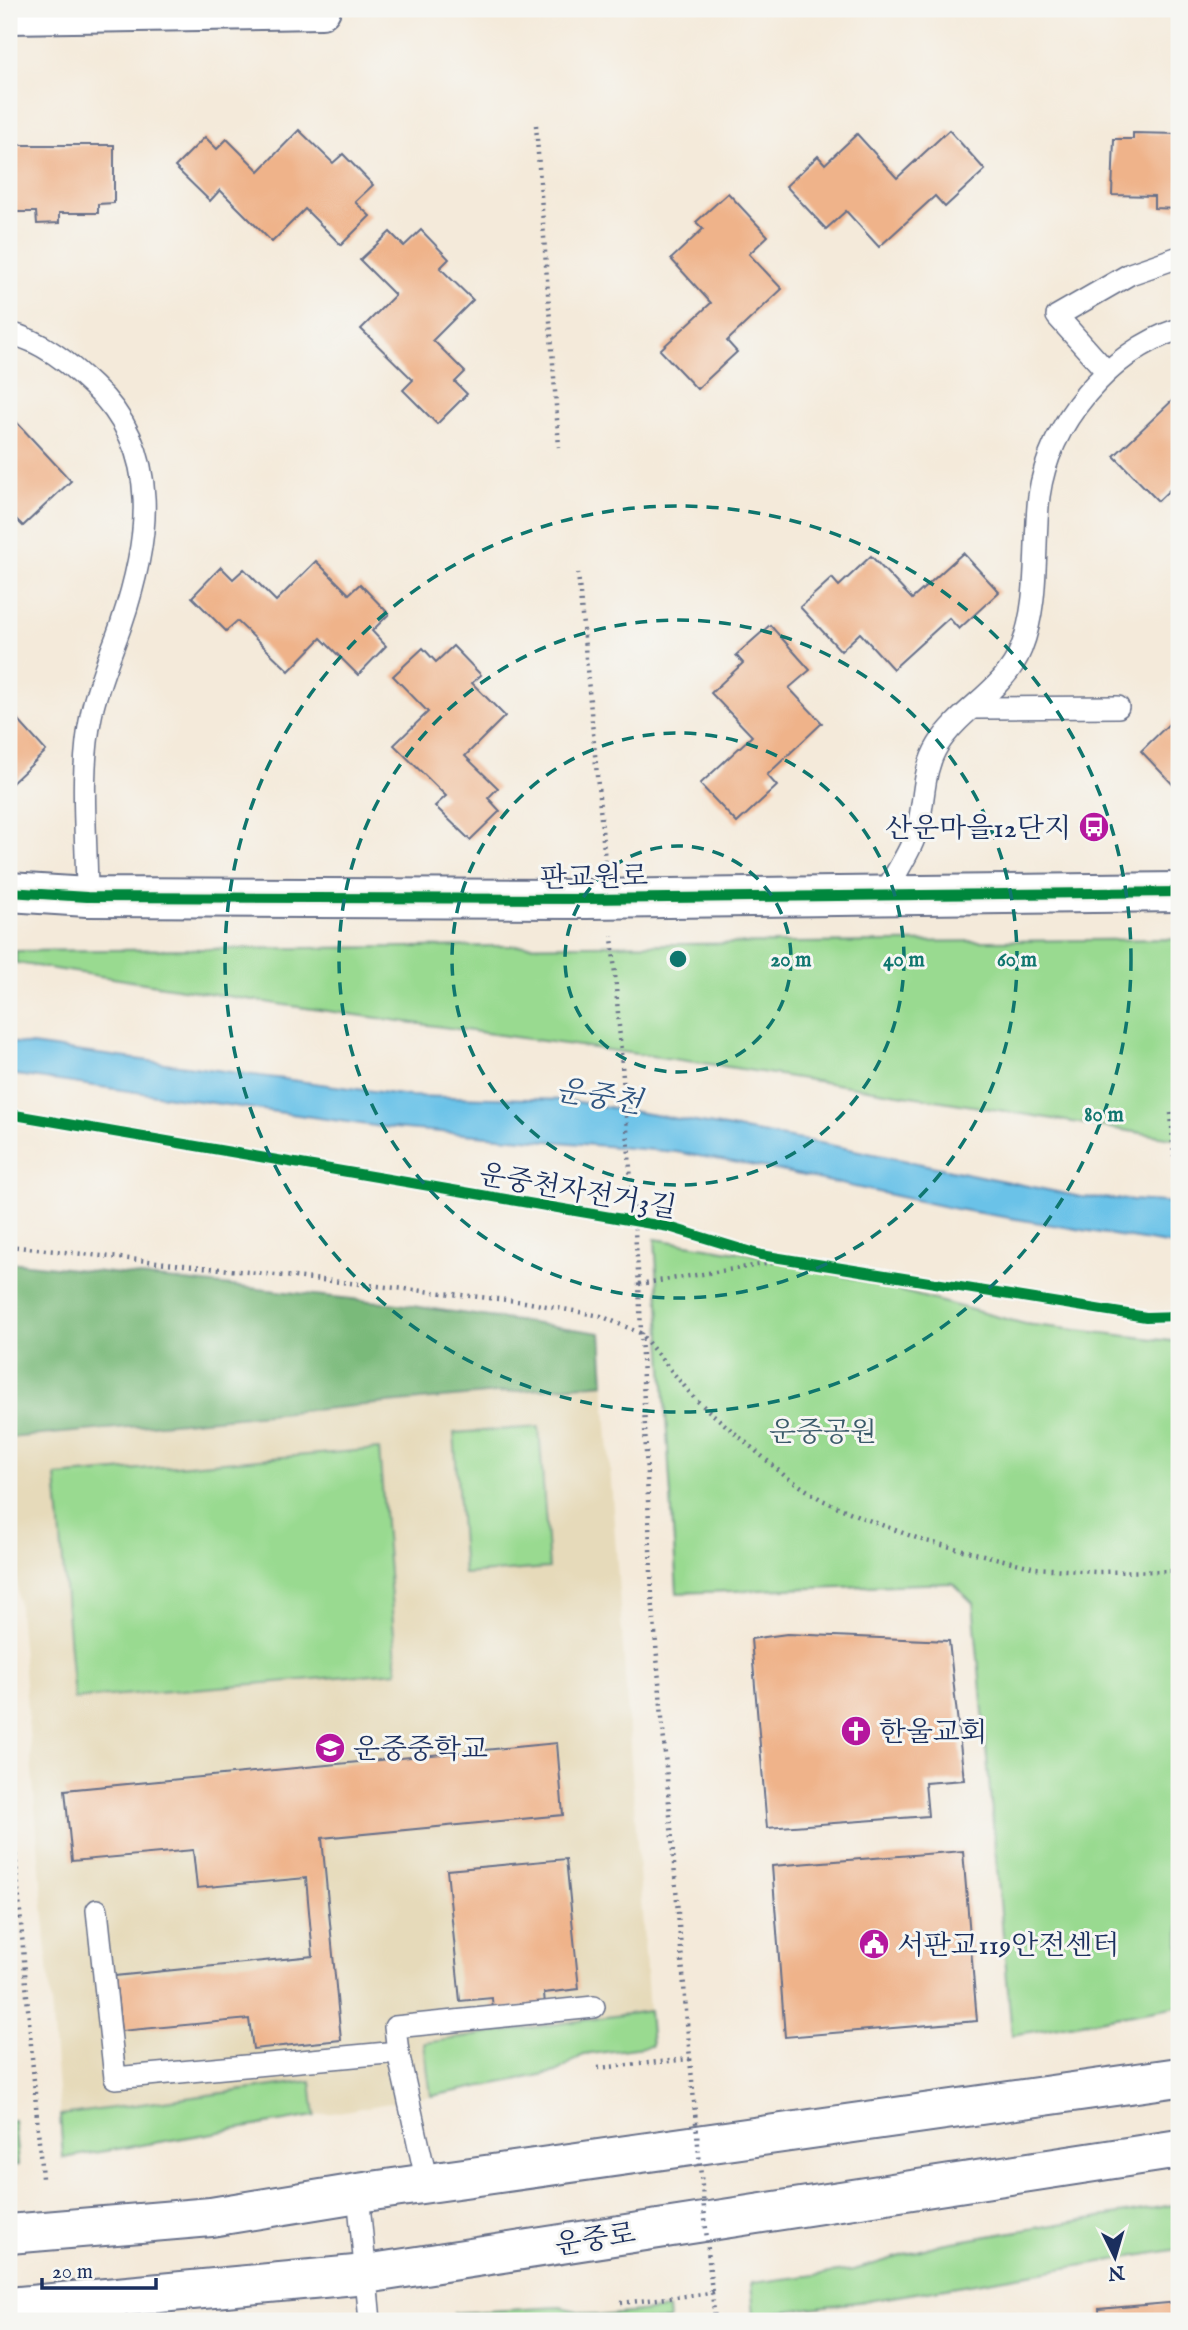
<svg xmlns="http://www.w3.org/2000/svg" width="1188" height="2330" font-family="'IM FELL English','Noto Serif KR',serif">
	<style>
		.built { fill: #e6daba }
		.green { fill: #99da90; stroke: #5a8477; stroke-width: 2 }
		.forest { fill: #7aba7a; stroke: #4a746c; stroke-width: 2 }
		.water { fill: #6bc2e8; stroke: #4378a3; stroke-width: 2 }
		.building { fill: #efb38a }
		.lines { fill: none; stroke-linecap: round; stroke-linejoin: round }
		.service-casing { stroke: #677089; stroke-width: 24 }
		.minor-casing { stroke: #677089; stroke-width: 42 }
		.secondary-casing { stroke: #677089; stroke-width: 42 }
		.primary-casing { stroke: #677089; stroke-width: 42 }
		.path { stroke: #677089; stroke-width: 4.5; stroke-dasharray: 2 5; stroke-linecap: butt }
		.service { stroke: #fff; stroke-width: 21 }
		.minor { stroke: #fff; stroke-width: 38 }
		.secondary { stroke: #fff; stroke-width: 38 }
		.primary { stroke: #fff; stroke-width: 38 }
		.path-bridge { stroke: #677089; stroke-width: 4.5; stroke-dasharray: 2 5; stroke-linecap: butt }
		.cycleway-casing { stroke: #f6f6f2; stroke-width: 15 }
		.cycleway { stroke: #00873e; stroke-width: 10 }
		.ring { fill: none; stroke: #0f766e; stroke-width: 3.5; stroke-dasharray: 12 9 }
		.labels { text-anchor: middle; stroke-width: 6; stroke-linejoin: round; paint-order: stroke }
		.poi-label { font-size: 28px; fill: #1b2f5e; stroke: #f6f6f2; text-anchor: start }
		.street-label { font-size: 28px; fill: #1b2f5e; stroke: #f6f6f2 }
		.park-label { font-size: 28px; fill: #3a5a6a; stroke: #f6f6f2 }
		.water-label { font-size: 30px; font-style: italic; fill: #2f5480; stroke: #f6f6f2 }
		.centre { fill: #0f766e; stroke: #f6f6f2; stroke-width: 3.5 }
		.ring-label { font-size: 21px; text-anchor: middle; font-weight: bold; fill: #0f766e; stroke: #f6f6f2; stroke-width: 6; stroke-linejoin: round; paint-order: stroke }
	</style>
	<rect width="100%" height="100%" fill="#f6f6f2"/>
	<filter id="ink" filterUnits="userSpaceOnUse"><feTurbulence type="fractalNoise" baseFrequency=".0143" numOctaves="2"/><feDisplacementMap in="SourceGraphic" scale="14" xChannelSelector="R" yChannelSelector="G"/><feConvolveMatrix kernelMatrix="1 2 1 2 8 2 1 2 1" color-interpolation-filters="sRGB"/></filter>
	<filter id="wash" filterUnits="userSpaceOnUse"><feTurbulence type="fractalNoise" baseFrequency=".00686" numOctaves="4" result="noise"/><feDisplacementMap in="SourceGraphic" scale="28" xChannelSelector="R" yChannelSelector="G"/><feGaussianBlur stdDeviation="1.57" result="paint"/><feColorMatrix in="noise" values="0 0 0 0 0 0 0 0 0 0 0 0 0 0 0 0 0 1.4 0 .05"/><feComposite in="paint" operator="in"/></filter>
	<g filter="url(#wash)">
		<rect width="100%" height="100%" fill="#f4eada"/>
		<!-- built -->
		<path class="built" d="M604,1383L649,2011L425,2043L431,2096L315,2116L310,2081L60,2115L9,1485V1438Z"/>
		<!-- green -->
		<g class="green">
			<path d="M1179,939V1139L716,1065L284,1005L16,963V951Z"/>
			<path d="M655,1239L776,1258L1025,1324L1179,1342V2006L1012,2035L973,1603L952,1583L677,1593Z"/>
			<path d="M539,1427L549,1568L464,1574L454,1433Z"/>
			<path d="M379,1449L397,1672L74,1699L56,1476Z"/>
			<path d="M649,2011L652,2046L583,2055L556,2072L431,2096L424,2043Z"/>
			<path d="M311,2081L315,2116L63,2158L60,2115Z"/>
			<path d="M14,2120L18,2165L9,2166V2121Z"/>
			<path d="M1179,2204V2249L874,2300L754,2315L751,2283L854,2270L941,2244Z"/>
			<path d="M560,2307L599,2316L668,2309L669,2321H456L454,2313Z"/>
		</g>
		<!-- forest -->
		<path class="forest" d="M9,1262L398,1304L601,1333L604,1383L9,1438Z"/>
		<!-- water -->
		<path class="water" d="M9,1042L409,1096L566,1100L825,1144L1081,1197L1179,1203V1246L956,1209L767,1168L676,1152L382,1127L9,1074Z"/>
		<g id="blocks">
			<!-- building -->
			<g class="building">
				<path d="M299,130L333,163L343,154L373,185L355,202L370,216L341,245L305,209L272,242L220,190L210,201L175,167L205,137L217,149L227,139L259,171Z"/>
				<path d="M949,130L985,170L945,207L935,196L879,247L846,211L826,229L786,186L818,156L825,164L857,134L897,178Z"/>
				<path d="M1133,133L1179,134V209L1154,208V196L1112,195L1114,139H1133Z"/>
				<path d="M9,145H114V203L98,204V213H59V223L37,224L36,212H9Z"/>
				<path d="M728,193L768,236L749,254L782,289L727,341L737,352L697,389L660,350L711,303L671,259L703,229L696,222Z"/>
				<path d="M421,230L449,259L440,268L473,300L433,340L465,372L455,382L467,394L437,424L403,390L413,380L361,329L395,295L360,260L390,232L404,246Z"/>
				<path d="M1179,394V481L1158,501L1114,456Z"/>
				<path d="M9,414L71,481L23,526L9,512Z"/>
				<path d="M963,553L999,592L959,629L949,618L893,669L860,633L841,651L800,607L832,578L839,586L871,556L912,599Z"/>
				<path d="M316,561L349,594L360,584L389,614L372,631L386,646L358,675L321,638L289,671L237,621L226,631L192,597L221,567L233,579L244,569L276,601Z"/>
				<path d="M770,625L810,670L789,688L822,723L767,775L777,786L737,823L700,784L752,736L711,693L743,663L736,655Z"/>
				<path d="M453,646L481,675L472,683L505,716L465,756L498,788L488,798L500,811L470,840L435,806L446,796L394,745L428,712L393,676L423,648L436,662Z"/>
				<path d="M9,710L46,751L9,786Z"/>
				<path d="M1179,714V791L1141,751Z"/>
				<path d="M787,1634L949,1641L964,1780L925,1783L928,1816L767,1828L751,1639Z"/>
				<path d="M557,1743L563,1815L322,1838L341,2040L253,2049L249,2019L121,2031L115,1976L313,1956L306,1878L197,1888L193,1850L72,1861L65,1790Z"/>
				<path d="M963,1851L977,2021L785,2037L772,1866Z"/>
				<path d="M566,1859L579,1989L544,1993L545,2005L493,2010L492,1998L460,2001L447,1870Z"/>
				<path d="M1179,2302V2321H1100L1099,2309Z"/>
			</g>
		</g>
	</g>
	<g filter="url(#ink)">
		<use href="#blocks" fill-opacity="0" stroke="#677089" stroke-width="2"/>
		<g class="lines">
			<!-- service casing -->
			<g class="service-casing">
				<g id="service">
					<path d="M9,333C42,341 69,363 93,386C164,452 149,542 121,625C111,654 97,685 91,716C79,774 87,838 87,897"/>
					<path d="M1107,372L1057,316L1130,274L1179,257"/>
					<path d="M973,708L1118,707"/>
					<path d="M885,893C896,872 915,845 919,822C925,795 923,769 938,745C960,709 1005,690 1021,649C1040,601 1033,547 1039,496C1049,423 1109,352 1179,329"/>
					<path d="M97,1910L115,2078L398,2052"/>
					<path d="M427,2183L398,2052L395,2027L594,2007"/>
					<path d="M358,2193L370,2321"/>
				</g>
			</g>
			<!-- minor casing -->
			<g class="minor-casing">
				<path id="minor" d="M9,892L87,897L586,899L1179,892"/>
			</g>
			<!-- secondary casing -->
			<g class="secondary-casing">
				<g id="secondary">
					<path d="M9,2234L211,2217L358,2193L1179,2077"/>
					<path d="M9,2307L366,2274L1179,2149"/>
				</g>
			</g>
			<!-- primary casing -->
			<g class="primary-casing">
				<path id="primary" d="M9,14L321,9"/>
			</g>
			<!-- path -->
			<g class="path">
				<path d="M536,125L559,447"/>
				<path d="M578,573L605,861"/>
				<path d="M1171,1113L1174,1156"/>
				<path d="M9,1246L525,1302L601,1316L640,1333L695,1399L785,1476L822,1500L863,1518L922,1540L1036,1568L1095,1572L1179,1571"/>
				<path d="M639,1284L791,1260"/>
				<path d="M9,1778L42,2178"/>
				<path d="M598,2068L690,2059L652,1596L639,1284L612,936"/>
				<path d="M621,2303L712,2293L715,2321"/>
			</g>
			<!-- service -->
			<use href="#service" class="service"/>
			<!-- minor -->
			<use href="#minor" class="minor"/>
			<!-- secondary -->
			<use href="#secondary" class="secondary"/>
			<!-- primary -->
			<use href="#primary" class="primary"/>
			<!-- path-bridge -->
			<path class="path-bridge" d="M690,2059L712,2293"/>
			<!-- cycleway casing -->
			<g class="cycleway-casing">
				<g id="cycleway">
					<path d="M9,892L87,897L586,899L1179,892"/>
					<path d="M9,1114L669,1227L761,1255L1146,1317L1179,1316"/>
				</g>
			</g>
			<!-- cycleway -->
			<use href="#cycleway" class="cycleway"/>
		</g>
	</g>
	<!-- distance rings -->
	<g class="ring">
		<circle cx="678" cy="959" r="113"/>
		<circle cx="678" cy="959" r="226"/>
		<circle cx="678" cy="959" r="339"/>
		<circle cx="678" cy="959" r="453"/>
	</g>
	<!-- icons -->
	<defs>
		<g id="bus-disc" transform="scale(1.575)"><circle r="9.5" fill="#b5179e" stroke="#f6f6f2"/><path d="M-5-6H5V4H4V6H2V4H-2V6H-4V4H-5ZM-3.5-4V0h7V-4ZM-3.5 1.2v1.5H-2V1.2ZM2 1.2v1.5H3.5V1.2Z" fill="#fff"/></g>
		<g id="church-disc" transform="scale(1.575)"><circle r="9.5" fill="#b5179e" stroke="#f6f6f2"/><path d="M-1.2-6h2.4v3.5h3.3v2.4h-3.3V6h-2.4V-.1h-3.3v-2.4h3.3Z" fill="#fff"/></g>
		<g id="school-disc" transform="scale(1.575)"><circle r="9.5" fill="#b5179e" stroke="#f6f6f2"/><path d="M0-5L7-2L0 1L-7-2ZM-4 1L0 2.5L4 1V4Q0 6-4 4Z" fill="#fff"/></g>
		<g id="civic-disc" transform="scale(1.575)"><circle r="9.5" fill="#b5179e" stroke="#f6f6f2"/><path d="M-.6-6.5H3V-4.5H.6V-3L4-1V1h2V6H-6V1h2V-1L-.6-3ZM-1.2 2.5V6h2.4V2.5Z" fill="#fff"/></g>
	</defs>
	<g fill-rule="evenodd">
		<use href="#bus-disc" x="1094" y="827"/>
		<use href="#church-disc" x="856" y="1731"/>
		<use href="#school-disc" x="330" y="1748"/>
		<use href="#civic-disc" x="874" y="1944"/>
	</g>
	<g class="labels">
		<!-- poi labels -->
		<g class="poi-label">
			<text x="1071" y="837" text-anchor="end">산운마을12단지</text>
			<text x="879" y="1741">한울교회</text>
			<text x="353" y="1758">운중중학교</text>
			<text x="897" y="1954">서판교119안전센터</text>
		</g>
		<!-- street labels -->
		<g class="street-label">
			<text transform="translate(594 876) rotate(-1)" y="10">판교원로</text>
			<text transform="translate(578 1190) rotate(10)" y="10">운중천자전거3길</text>
			<text transform="translate(595 2238) rotate(-9)" y="10">운중로</text>
		</g>
		<!-- park labels -->
		<g class="park-label">
			<text x="823" y="1441">운중공원</text>
		</g>
		<!-- water labels -->
		<g class="water-label">
			<text transform="translate(599 1096) rotate(9)" y="10">운중천</text>
		</g>
	</g>
	<circle cx="678" cy="959" r="10" class="centre"/>
	<g class="ring-label">
		<text x="791" y="966">20 m</text>
		<text x="904" y="966">40 m</text>
		<text x="1017" y="966">60 m</text>
		<text x="1104" y="1121">80 m</text>
	</g>
	<!-- margin -->
	<rect width="1188" height="2330" fill="none" stroke="#f6f6f2" stroke-width="35"/>
	<!-- north arrow -->
	<g transform="translate(1115 2257) rotate(175)" stroke="#f6f6f2" stroke-width="5" paint-order="stroke">
	<path d="M0-5L12 26L0 18L-12 26Z" fill="#1b2f5e"/>
	<text y="-10" font-size="19" font-weight="bold" text-anchor="middle" fill="#1b2f5e">N</text>
	</g>
	<!-- scale -->
	<path d="M42 2278v10h114v-10" fill="none" stroke="#1b2f5e" stroke-width="3.5"/>
	<text x="52" y="2278" font-size="21" fill="#1b2f5e" stroke="#f6f6f2" stroke-width="5" paint-order="stroke">20 m</text>
</svg>
